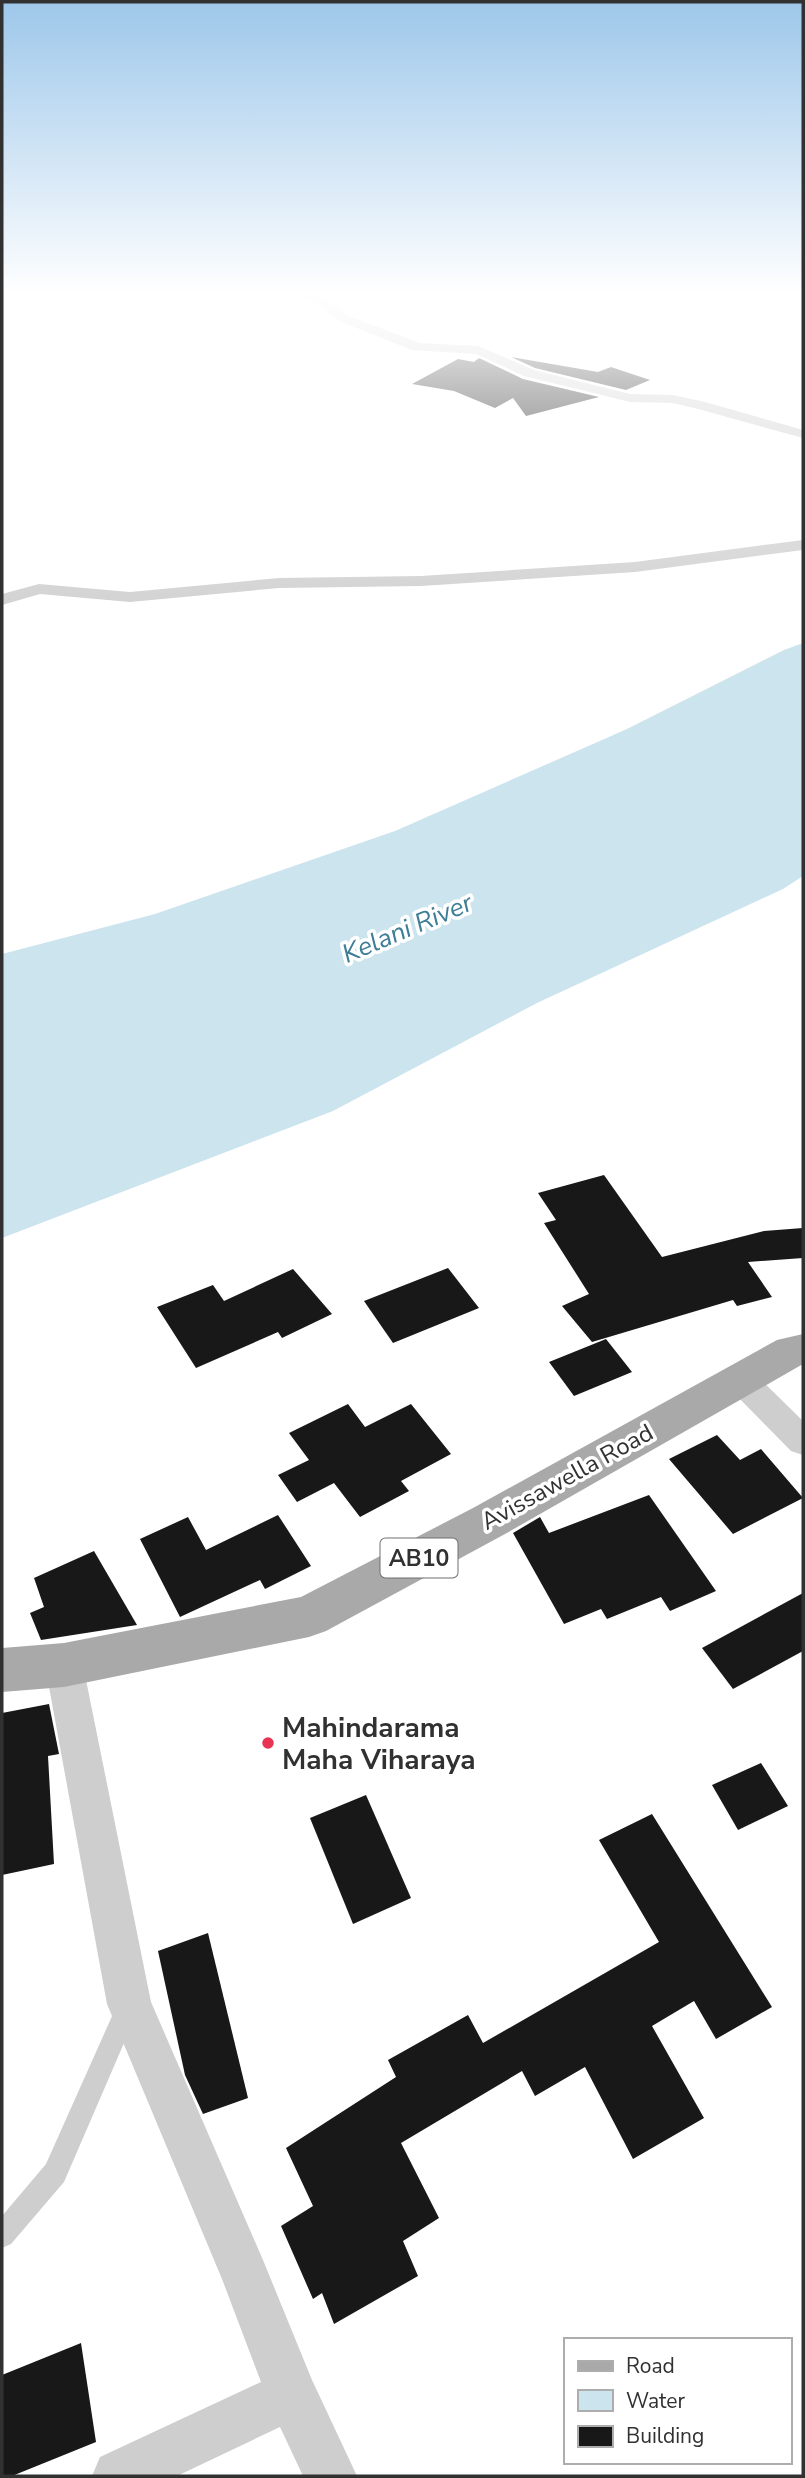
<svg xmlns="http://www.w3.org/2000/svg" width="805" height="2478" font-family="'Nunito Sans',sans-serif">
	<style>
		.water { fill: #cce4ee }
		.building { fill: #181818 }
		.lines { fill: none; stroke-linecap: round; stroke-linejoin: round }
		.lane { fill: #cecece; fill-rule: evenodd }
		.street { fill: #cecece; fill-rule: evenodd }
		.primary { fill: #a9a9a9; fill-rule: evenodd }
		.poi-dot { fill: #e83354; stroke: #fff; stroke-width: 2.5 }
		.labels { text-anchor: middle; stroke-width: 7; stroke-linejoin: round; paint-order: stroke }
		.shield { fill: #fff; stroke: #6f6f6f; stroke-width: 2 }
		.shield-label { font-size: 23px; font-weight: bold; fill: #313131 }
		.street-label { font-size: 24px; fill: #313131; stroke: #fff }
		.water-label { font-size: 26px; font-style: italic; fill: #3d7d96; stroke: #fff }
		.near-poi-label { font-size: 28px; font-weight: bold; fill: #313131; stroke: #fff; text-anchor: start }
	</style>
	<rect width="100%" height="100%" fill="#fff"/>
	<!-- water -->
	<path class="water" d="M803,643V876L783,889L537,1003L333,1111L2,1238V954L155,914L395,831L627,729L784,650Z"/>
	<!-- building -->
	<g class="building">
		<path d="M511,357L598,372L611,367L650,380L626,390L535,368Z"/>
		<path d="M479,358L523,379L599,397L526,416L513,398L495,408L454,391L412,384L458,359L474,362Z"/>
		<path d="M604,1175L662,1257L764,1231L803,1228V1258L748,1262L772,1297L737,1306L733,1300L592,1342L562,1306L589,1294L544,1223L556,1220L538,1193Z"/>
		<path d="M448,1268L479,1308L393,1343L364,1301Z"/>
		<path d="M293,1269L332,1314L282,1338L278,1332L196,1368L157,1307L213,1285L224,1301Z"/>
		<path d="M606,1339L632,1372L574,1396L549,1362Z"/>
		<path d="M348,1404L365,1427L411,1404L451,1454L401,1481L409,1491L360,1517L334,1483L297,1502L278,1475L309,1460L289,1433Z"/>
		<path d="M717,1435L740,1460L761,1449L803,1498L733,1534L669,1459Z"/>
		<path d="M649,1495L716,1591L670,1611L661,1597L607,1619L601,1609L564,1624L513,1533L540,1517L549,1533Z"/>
		<path d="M278,1515L311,1566L265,1589L260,1580L180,1617L140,1539L188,1517L206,1550Z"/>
		<path d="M94,1551L137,1625L41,1640L30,1613L44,1607L34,1578Z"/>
		<path d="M803,1593V1651L733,1689L702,1648Z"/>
		<path d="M49,1704L59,1754L48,1756L54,1864L2,1875V1713Z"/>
		<path d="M761,1763L788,1806L738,1830L712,1785Z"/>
		<path d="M366,1795L411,1898L353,1924L310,1818Z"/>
		<path d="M652,1814L772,2007L716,2039L694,2001L652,2026L704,2118L633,2159L585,2067L535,2096L522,2071L401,2143L439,2218L403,2241L418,2276L334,2324L322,2293L313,2299L281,2226L313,2206L286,2148L396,2077L388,2060L468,2015L483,2043L659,1942L599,1840Z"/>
		<path d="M208,1933L248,2098L203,2114L185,2075L158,1951Z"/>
		<path d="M81,2343L96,2442L12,2476H2V2375Z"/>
	</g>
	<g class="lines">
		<!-- lane -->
		<path class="lane" d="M125,2001L133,2005L137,2013L64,2182L11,2244L2,2248V2216L46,2164L117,2005Z"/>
		<!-- street -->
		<g class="street">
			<path d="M284,292H305L326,298L347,315L419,343L478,346L534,370L630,394L673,395L705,402L803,430V438L702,410L673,403L630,402L524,376L476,354L412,350L339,321L318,304Z"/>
			<path d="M803,540V550L635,572L421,586L279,588L130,602L40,594L2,605V594L39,584L130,592L279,578L421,576L635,562Z"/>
			<path d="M741,1368L752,1371L803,1421V1455L791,1451L730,1389L725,1380L730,1371Z"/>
			<path d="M64,1648L77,1653L83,1665L151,2002L263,2260L312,2380L357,2476H303L280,2427L177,2476H92L100,2457L261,2382L222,2279L107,2004L45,1665L51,1653Z"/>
		</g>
		<!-- primary -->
		<path class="primary" d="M803,1334V1364L505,1534L326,1631L309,1637L64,1687L2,1692V1648L64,1643L301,1597L473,1508L777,1340Z"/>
	</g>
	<!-- sky -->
	<linearGradient id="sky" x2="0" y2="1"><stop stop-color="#9dc7ea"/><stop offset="0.46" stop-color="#fff"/><stop offset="1" stop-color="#fff" stop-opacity="0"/></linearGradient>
	<rect width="805" height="639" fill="url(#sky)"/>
	<!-- markers -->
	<circle class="poi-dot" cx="268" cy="1743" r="7"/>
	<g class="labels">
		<!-- shield labels -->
		<rect class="shield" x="380.5" y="1538.5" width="77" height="39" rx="5"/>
		<g class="shield-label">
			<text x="419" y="1566">AB10</text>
		</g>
		<!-- street labels -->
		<g class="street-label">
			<text transform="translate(567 1477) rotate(-29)" y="8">Avissawella Road</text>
		</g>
		<!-- water labels -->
		<g class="water-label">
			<text transform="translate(407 928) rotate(-23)" y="9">Kelani River</text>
		</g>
		<!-- near-poi labels -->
		<g class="near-poi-label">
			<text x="282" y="1737">Mahindarama<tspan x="282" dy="32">Maha Viharaya</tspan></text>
		</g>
	</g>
	<!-- border -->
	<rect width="805" height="2478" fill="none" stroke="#313131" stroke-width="7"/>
	<!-- legend -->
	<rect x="564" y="2338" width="228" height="126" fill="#ffffff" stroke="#adadad" stroke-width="2"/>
	<rect x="578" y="2361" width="35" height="10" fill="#a9a9a9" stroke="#adadad" stroke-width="2"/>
	<text x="626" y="2373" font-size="21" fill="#313131">Road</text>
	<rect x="578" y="2390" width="35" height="21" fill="#cce4ee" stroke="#adadad" stroke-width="2"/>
	<text x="626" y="2408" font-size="21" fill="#313131">Water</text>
	<rect x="578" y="2426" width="35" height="21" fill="#181818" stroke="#adadad" stroke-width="2"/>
	<text x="626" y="2443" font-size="21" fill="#313131">Building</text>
</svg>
